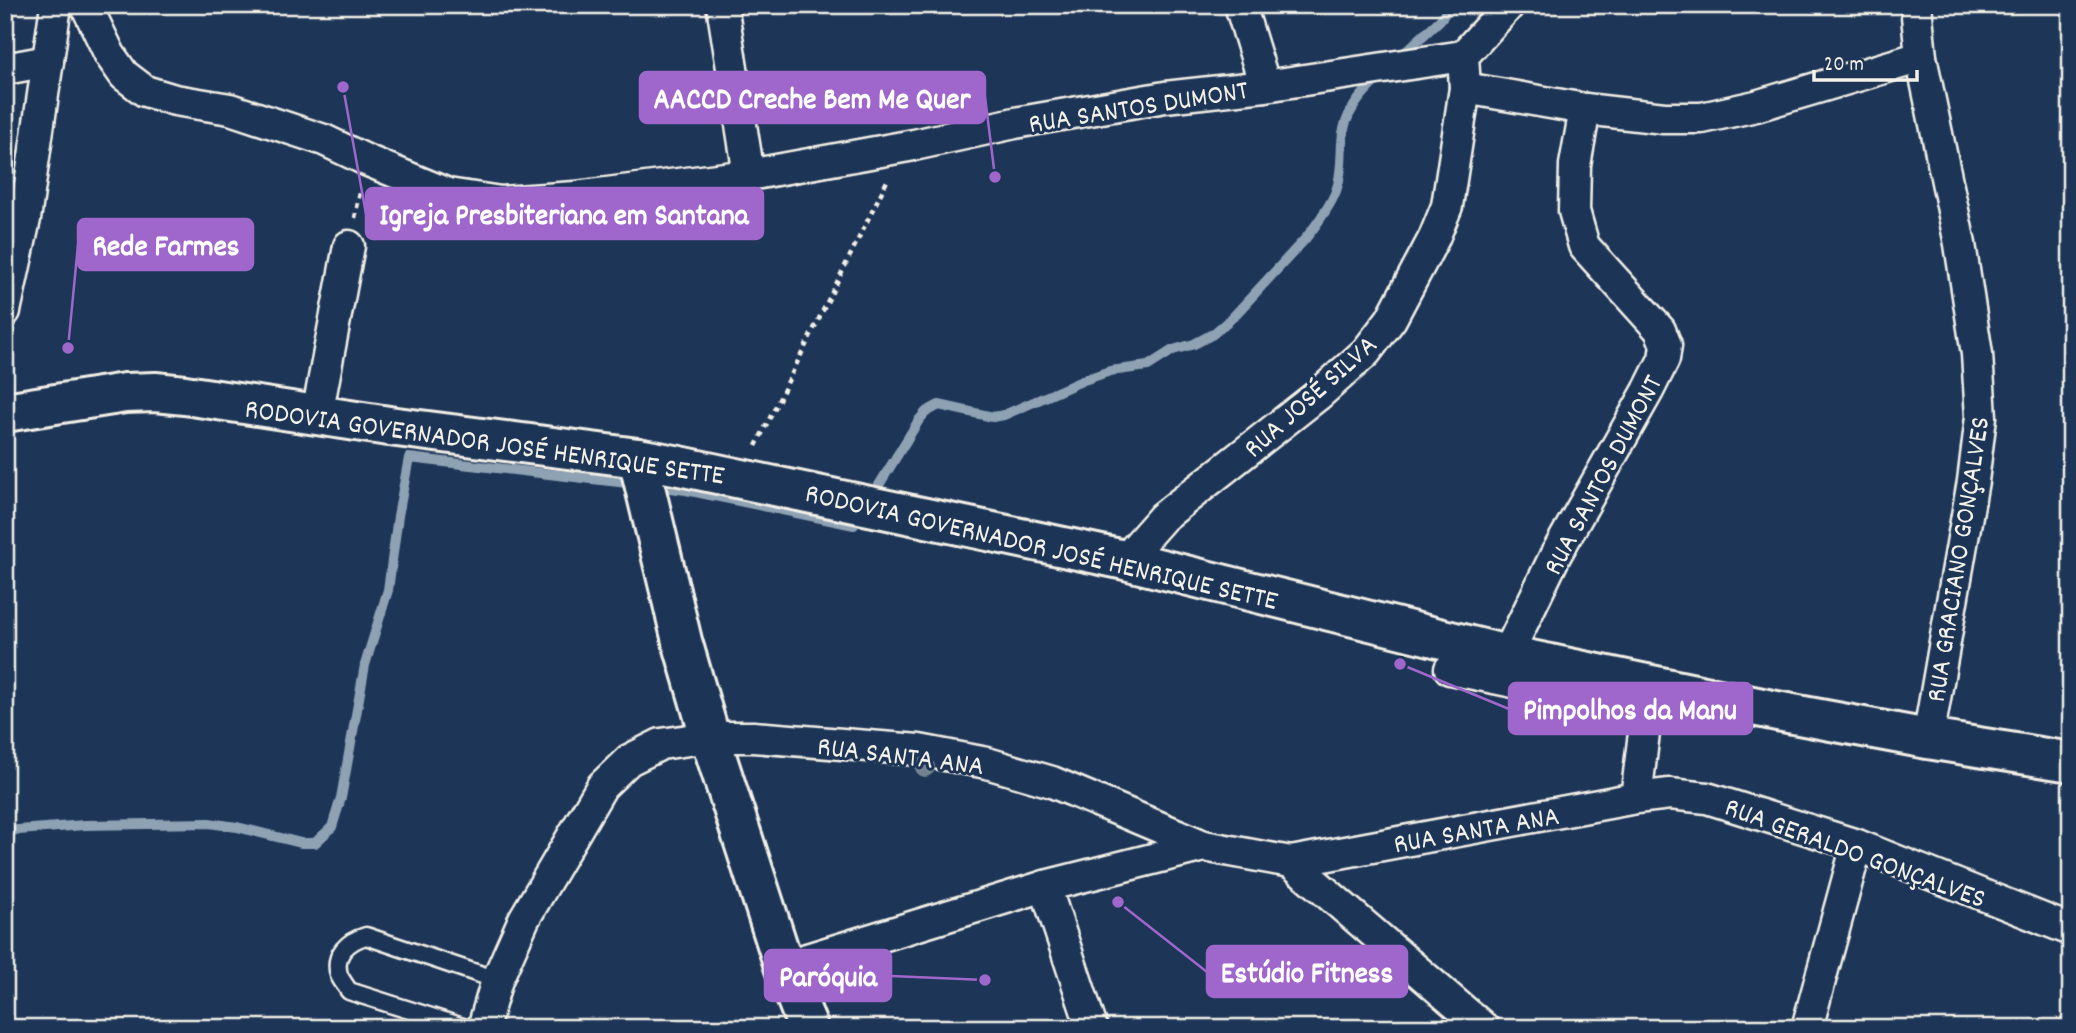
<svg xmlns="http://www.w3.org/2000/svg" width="2076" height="1033" font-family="Dekko,sans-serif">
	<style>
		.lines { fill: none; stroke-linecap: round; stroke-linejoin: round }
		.stream { stroke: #8ea2b4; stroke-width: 10 }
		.lane-casing { stroke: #f4f1e8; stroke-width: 21 }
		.street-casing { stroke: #f4f1e8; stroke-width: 35 }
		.secondary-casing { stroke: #f4f1e8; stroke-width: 44 }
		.path { stroke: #f4f1e8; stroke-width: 4.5; stroke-dasharray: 5 5; stroke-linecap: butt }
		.lane { stroke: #1d3557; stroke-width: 16 }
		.street { stroke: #1d3557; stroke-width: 30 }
		.secondary { stroke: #1d3557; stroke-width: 38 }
		.tree { fill: #738490 }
		.labels { text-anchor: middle; stroke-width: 6; stroke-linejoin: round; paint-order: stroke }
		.street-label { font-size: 28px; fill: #f4f1e8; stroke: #1d3557 }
		.leader { fill: none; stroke: #9f67cb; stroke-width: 2.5 }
		.callout-dot { fill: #9f67cb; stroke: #1d3557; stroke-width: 2.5 }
		.callout { fill: #9f67cb; stroke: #9f67cb; stroke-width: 2.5 }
		.callout-label { font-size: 30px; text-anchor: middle; font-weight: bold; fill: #fff }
	</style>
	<rect width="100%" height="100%" fill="#1d3557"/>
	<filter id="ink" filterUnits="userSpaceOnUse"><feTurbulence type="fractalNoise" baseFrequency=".0143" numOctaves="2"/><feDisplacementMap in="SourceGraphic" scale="14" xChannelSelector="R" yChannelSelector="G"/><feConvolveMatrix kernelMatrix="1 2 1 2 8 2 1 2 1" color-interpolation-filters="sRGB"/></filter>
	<g filter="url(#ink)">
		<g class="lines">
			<!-- stream -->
			<g class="stream">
				<path d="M1399,58L1440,20L1451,5"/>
				<path d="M652,486L686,490L854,525L863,511"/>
				<path d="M871,498L919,420L926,412L939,405L993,417L1004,415L1084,380L1110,371L1148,366L1173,350L1194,344L1213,334L1233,317L1306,238C1317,224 1330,207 1336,191C1342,175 1341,158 1342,142C1343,115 1361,94 1380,77"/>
				<path d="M5,831L85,825L209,823L237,827L301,843H315L332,827L341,798L365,665L388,590L398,516L409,458L636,484"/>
			</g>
			<!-- lane casing -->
			<g class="lane-casing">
				<path id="lane" d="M466,1028L349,991C346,986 341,980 339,975C333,954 348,941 366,936L497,980"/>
			</g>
			<!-- street casing -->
			<g class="street-casing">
				<g id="street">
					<path d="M86,5L110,55L124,75L145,91L175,100L230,109L324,140L366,160L448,194L501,202L575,197L749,175L914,145L1015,123L1165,97L1265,86L1463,56"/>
					<path d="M722,5L749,175"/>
					<path d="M1240,5L1265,86"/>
					<path d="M1916,5L1921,57L1960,244L1977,354L1981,417L1973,481L1928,739"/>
					<path d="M5,69L48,61"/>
					<path d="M1465,88L1585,109L1664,118H1702L1756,106L1921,57"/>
					<path d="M5,311L25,219L56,5"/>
					<path d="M317,415L349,246"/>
					<path d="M1125,560L1163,517L1318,395L1366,352L1391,319L1434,238L1447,206L1465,88L1463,56L1509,5"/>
					<path d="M1507,655L1555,556L1648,391L1664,359L1666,345L1660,330L1584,246L1574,211L1575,165L1585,109"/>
					<path d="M1450,669L1635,707"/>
					<path d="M1636,798L1650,684"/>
					<path d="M1291,862L1484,1028"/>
					<path d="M1045,886L1092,1028"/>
					<path d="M784,966L1045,886L1204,846"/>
					<path d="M483,1028L497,980L524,919L602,786L629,760L661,744L710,737H753L919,750L987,763L1052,782L1204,846L1291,862L1636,798L1670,794L1707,798L1857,845L2071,930"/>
					<path d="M1807,1028L1857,845"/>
				</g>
			</g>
			<!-- secondary casing -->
			<g class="secondary-casing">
				<g id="secondary">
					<path d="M5,412L125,393L155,392L185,395L389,426L638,458L675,465L1125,560L1507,655L1777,711L1928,739L2071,762"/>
					<path d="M638,458L682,641L710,737L784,966L808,1028"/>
				</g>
			</g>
			<!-- path -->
			<g class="path">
				<path d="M355,218L360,192"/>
				<path d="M756,446L887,181"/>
			</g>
			<!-- lane -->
			<use href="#lane" class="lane"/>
			<!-- street -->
			<use href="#street" class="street"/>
			<!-- secondary -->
			<use href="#secondary" class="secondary"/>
		</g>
		<!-- trees -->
		<circle class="tree" cx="925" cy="767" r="10"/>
	</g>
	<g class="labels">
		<!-- street labels -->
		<g class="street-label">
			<text transform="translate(1138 105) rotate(-9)" y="10">RUA SANTOS DUMONT</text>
			<text transform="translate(1309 395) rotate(-42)" y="10">RUA JOSÉ SILVA</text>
			<text transform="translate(485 440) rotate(8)" y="10">RODOVIA GOVERNADOR JOSÉ HENRIQUE SETTE</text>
			<text transform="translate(1601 474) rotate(-62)" y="10">RUA SANTOS DUMONT</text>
			<text transform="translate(1042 545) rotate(13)" y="10">RODOVIA GOVERNADOR JOSÉ HENRIQUE SETTE</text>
			<text transform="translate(1956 559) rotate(-81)" y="10">RUA GRACIANO GONÇALVES</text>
			<text transform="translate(901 754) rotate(7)" y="10">RUA SANTA ANA</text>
			<text transform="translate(1476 828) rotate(-10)" y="10">RUA SANTA ANA</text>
			<text transform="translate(1856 851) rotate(20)" y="10">RUA GERALDO GONÇALVES</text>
		</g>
	</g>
	<!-- callouts -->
	<path class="leader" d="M995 177L985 97M343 87L366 214M68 348L78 245M1400 664L1509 709M1118 902L1207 972M985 980L891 976"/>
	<g class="callout-dot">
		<circle cx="995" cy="177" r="7"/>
		<circle cx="343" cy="87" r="7"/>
		<circle cx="68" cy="348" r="7"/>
		<circle cx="1400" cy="664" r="7"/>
		<circle cx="1118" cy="902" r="7"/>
		<circle cx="985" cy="980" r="7"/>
	</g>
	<g class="callout">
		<rect x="640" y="72" width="345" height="51" rx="7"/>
		<rect x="366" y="188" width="397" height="51" rx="7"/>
		<rect x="78" y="219" width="175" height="51" rx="7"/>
		<rect x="1509" y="683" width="243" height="51" rx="7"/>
		<rect x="1207" y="946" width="200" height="51" rx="7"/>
		<rect x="765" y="950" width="126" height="51" rx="7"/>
	</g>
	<g class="callout-label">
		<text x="812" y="108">AACCD Creche Bem Me Quer</text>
		<text x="564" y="224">Igreja Presbiteriana em Santana</text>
		<text x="166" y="255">Rede Farmes</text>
		<text x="1630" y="719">Pimpolhos da Manu</text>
		<text x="1307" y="982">Estúdio Fitness</text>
		<text x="828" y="986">Paróquia</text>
	</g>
	<!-- margin -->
	<rect width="2076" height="1033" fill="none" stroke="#1d3557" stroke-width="28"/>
	<rect x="14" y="14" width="2048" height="1005" fill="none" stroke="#f4f1e8" stroke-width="2.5" filter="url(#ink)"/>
	<!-- scale -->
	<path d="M1814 70v10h103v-10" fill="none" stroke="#f4f1e8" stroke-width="3.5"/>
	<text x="1824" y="70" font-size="21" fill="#f4f1e8" stroke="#1d3557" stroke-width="5" paint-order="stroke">20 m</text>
</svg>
